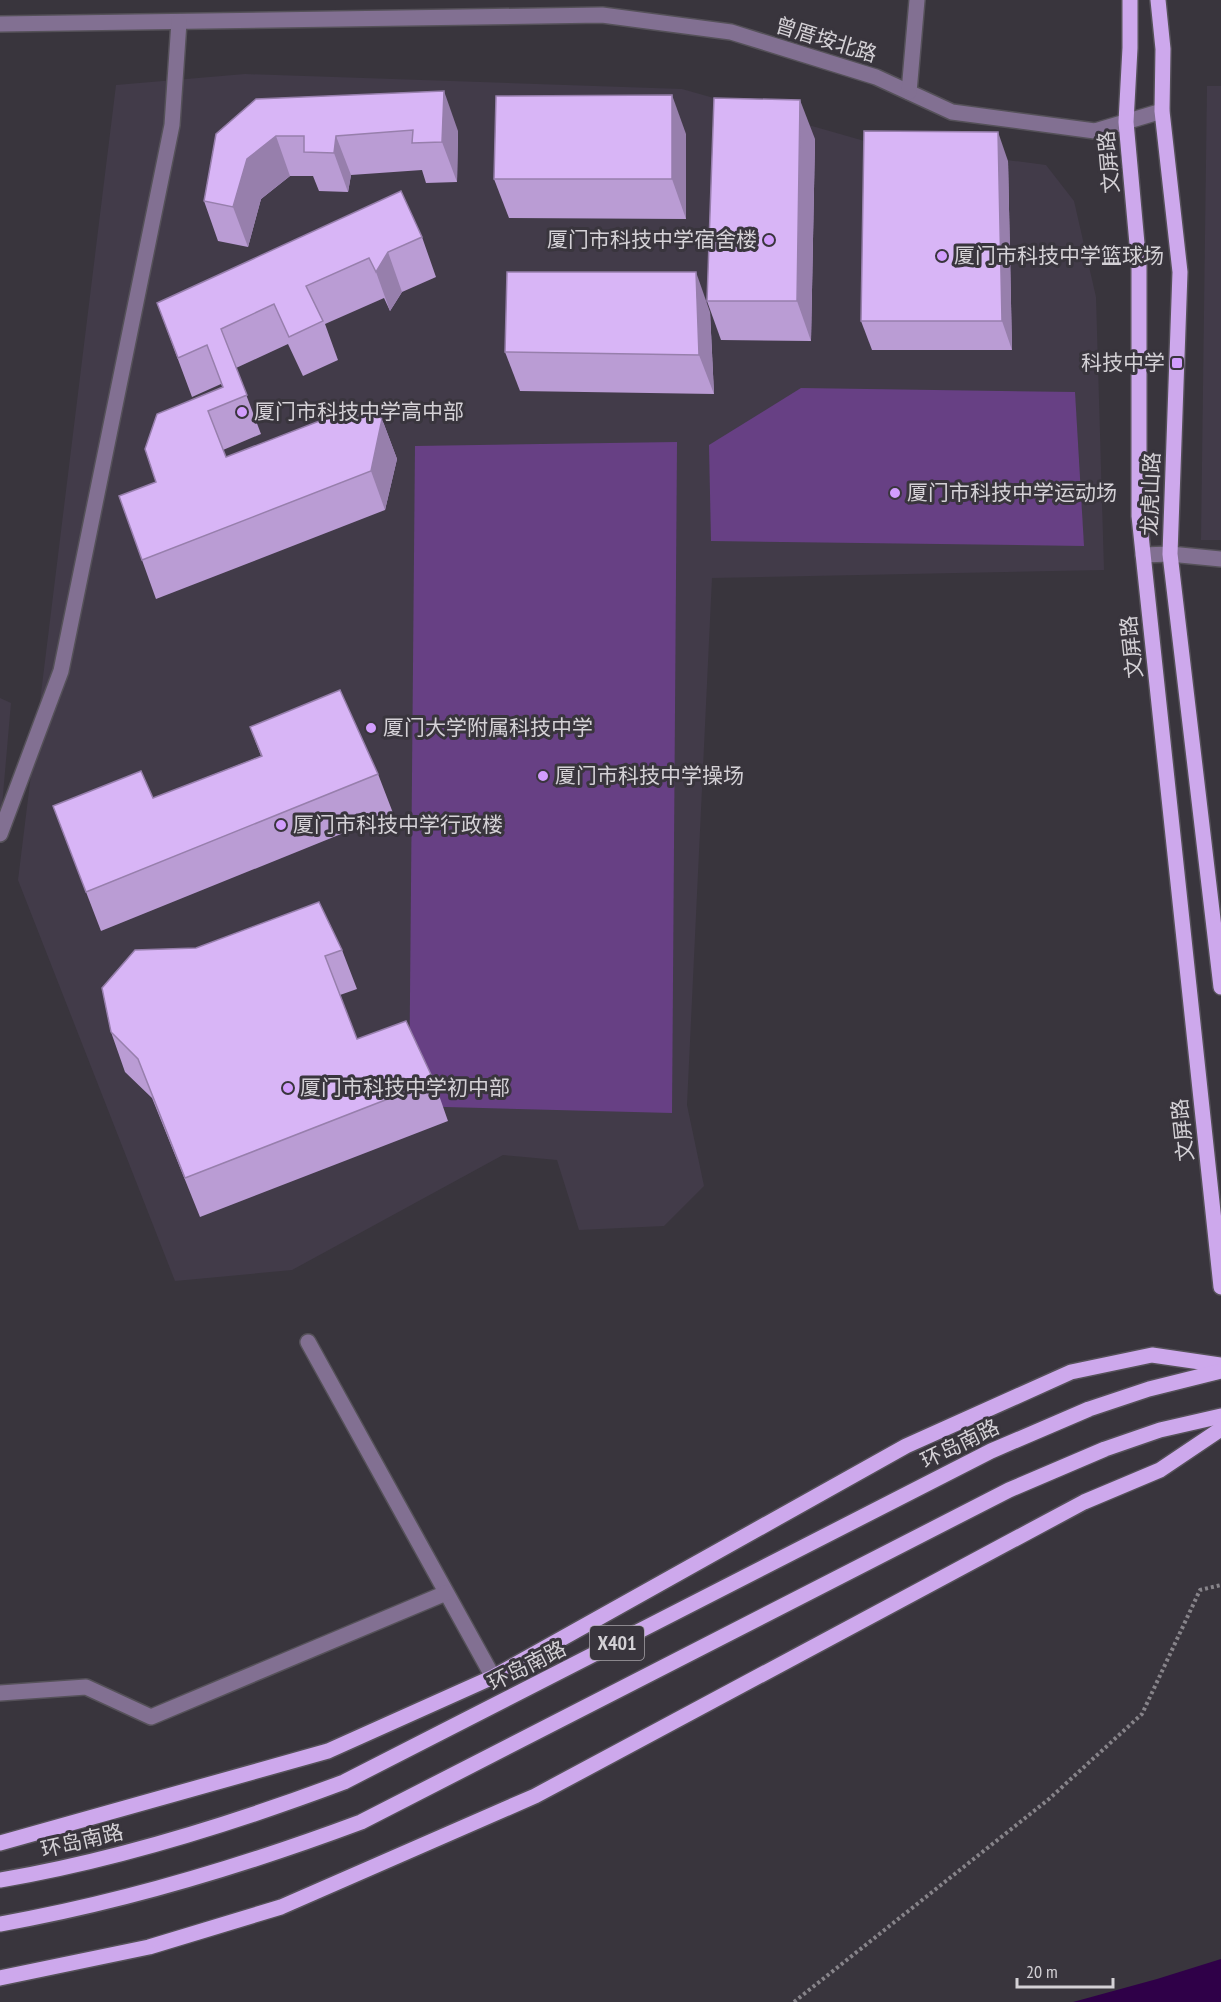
<svg xmlns="http://www.w3.org/2000/svg" width="1221" height="2002" font-family="'PT Sans Narrow','Noto Sans SC',sans-serif">
	<style>
		.built { fill: #423b49 }
		.green { fill: #674084 }
		.water { fill: #2f0048 }
		.lines { fill: none; stroke-linecap: round; stroke-linejoin: round }
		.minor-casing { stroke: #555159; stroke-width: 18 }
		.major-casing { stroke: #555159; stroke-width: 18 }
		.path { stroke: #87848a; stroke-width: 4; stroke-dasharray: 3 3; stroke-linecap: butt }
		.minor { stroke: #827092; stroke-width: 15 }
		.major { stroke: #cda8ec; stroke-width: 15 }
		.wall { fill: #ba9cd4 }
		.shaded-wall { fill: #977fac }
		.building { fill: #d8b5f6; stroke: #977fac; stroke-width: 1.5 }
		.poi-dot { fill: #d29dfd; stroke: #39353d; stroke-width: 2 }
		.labels { text-anchor: middle; stroke-width: 6; stroke-linejoin: round; paint-order: stroke }
		.shield { fill: #39353d; stroke: #a6a2a8; stroke-width: 1.5 }
		.shield-label { font-size: 20px; font-weight: bold; fill: #d4d1d6 }
		.street-label { font-size: 21px; fill: #d4d1d6; stroke: #39353d }
		.poi-label { font-size: 21px; fill: #d4d1d6; stroke: #39353d; text-anchor: start }
	</style>
	<rect width="100%" height="100%" fill="#39353d"/>
	<!-- built -->
	<g class="built">
		<path d="M245,74L682,89L868,142L1046,165L1074,201L1096,297L1104,570L712,578L687,1105L704,1186L664,1226L579,1230L557,1160L503,1155L292,1270L175,1281L18,880L116,85Z"/>
		<path d="M1207,86H1221V540H1201Z"/>
		<path d="M0,698L11,703L0,829Z"/>
	</g>
	<!-- green -->
	<g class="green">
		<path d="M801,388L1075,392L1084,546L711,541L709,445Z"/>
		<path d="M677,442L672,1113L409,1106L415,446Z"/>
	</g>
	<!-- water -->
	<path class="water" d="M1221,1959V2002H1073L1157,1979Z"/>
	<g class="lines">
		<!-- minor casing -->
		<g class="minor-casing">
			<g id="minor">
				<path d="M0,24L602,15L731,32L876,77L952,112L1095,131L1162,111"/>
				<path d="M909,92L917,0"/>
				<path d="M1143,555L1170,554L1221,559"/>
				<path d="M0,834L61,671L172,125L179,22"/>
				<path d="M308,1342L493,1677"/>
				<path d="M0,1693L86,1687L151,1717L446,1593"/>
			</g>
		</g>
		<!-- major casing -->
		<g class="major-casing">
			<g id="major">
				<path d="M1130,0V48L1126,122L1139,266V516L1221,1287"/>
				<path d="M1158,0L1163,49L1162,111L1180,272L1170,554L1221,987"/>
				<path d="M0,1843L328,1751L493,1677L906,1446L1071,1372L1152,1355L1221,1365"/>
				<path d="M0,1880C118,1860 232,1824 344,1782L991,1451L1089,1409L1149,1389L1221,1371"/>
				<path d="M0,1924C124,1902 243,1866 361,1822L1009,1490L1105,1449L1160,1430L1221,1416"/>
				<path d="M0,1978L149,1947L281,1907L535,1796L1084,1502L1160,1470L1221,1429"/>
			</g>
		</g>
		<!-- path -->
		<path class="path" d="M794,2002L1049,1799L1142,1714L1200,1590L1221,1585"/>
		<!-- minor -->
		<use href="#minor" class="minor"/>
		<!-- major -->
		<use href="#major" class="major"/>
	</g>
	<!-- wall -->
	<g class="wall">
		<path d="M256,99L458,131L457,182L426,183L422,170L351,175L348,192L319,191L313,176H290L261,199L248,247L218,241L204,201Z"/>
		<path d="M686,134V219L509,218L494,179Z"/>
		<path d="M815,139L811,341L721,340L707,301Z"/>
		<path d="M1008,161L1012,350H872L861,321Z"/>
		<path d="M422,237L436,277L402,292L390,311L384,298L325,324L338,360L303,376L288,344L236,368L261,434L223,450L226,457L382,419L397,459L385,510L156,599L119,496L156,482L223,388L221,384L192,397L157,303Z"/>
		<path d="M710,312L714,394L520,391L505,352Z"/>
		<path d="M250,727L378,774L393,813L101,931L53,806L153,798L261,756Z"/>
		<path d="M342,950L357,989L340,995L357,1039L434,1081L448,1121L200,1217L152,1098L125,1072L111,1032Z"/>
	</g>
	<!-- shaded-wall -->
	<g class="shaded-wall">
		<path d="M444,91L458,131L457,182L442,142Z"/>
		<path d="M672,95L686,134V219L672,179Z"/>
		<path d="M800,100L815,139L811,341L797,301Z"/>
		<path d="M998,132L1008,161L1012,350L1002,321Z"/>
		<path d="M276,136L290,176L261,199L248,247L233,207L247,159Z"/>
		<path d="M336,136L351,175L348,192L334,153Z"/>
		<path d="M388,252L402,292L390,311L376,272Z"/>
		<path d="M696,272L710,312L714,394L699,355Z"/>
		<path d="M382,419L397,459L385,510L371,471Z"/>
	</g>
	<!-- building -->
	<g class="building">
		<path d="M444,91L442,142L412,143L413,130L336,136L334,153L304,152V136H276L247,159L233,207L204,201L216,134L256,99Z"/>
		<path d="M672,95V179H494L496,96Z"/>
		<path d="M714,98L800,100L797,301H707Z"/>
		<path d="M864,131L998,132L1002,321H861Z"/>
		<path d="M401,191L422,237L388,252L376,272L369,258L306,286L323,321L289,337L274,304L221,329L247,395L208,411L226,457L366,403L382,419L371,471L142,560L119,496L156,482L145,449L157,414L223,387L207,345L178,358L157,303Z"/>
		<path d="M507,272H696L699,355L505,352Z"/>
		<path d="M340,690L378,774L86,892L53,806L141,771L153,798L262,756L250,727Z"/>
		<path d="M319,902L342,950L325,956L357,1039L406,1021L434,1081L185,1178L138,1059L111,1032L102,988L135,950L196,948Z"/>
	</g>
	<!-- markers -->
	<g class="poi-dot">
		<circle cx="769" cy="240" r="6"/>
		<circle cx="942" cy="256" r="6"/>
		<rect x="1171" y="357" width="12" height="12" rx="3"/>
		<circle cx="242" cy="412" r="6"/>
		<circle cx="895" cy="493" r="6"/>
		<circle cx="371" cy="728" r="6"/>
		<circle cx="543" cy="776" r="6"/>
		<circle cx="281" cy="825" r="6"/>
		<circle cx="288" cy="1088" r="6"/>
	</g>
	<g class="labels">
		<!-- shield labels -->
		<rect class="shield" x="590" y="1626" width="54" height="34" rx="4.5"/>
		<g class="shield-label">
			<text x="617" y="1650">X401</text>
		</g>
		<!-- street labels -->
		<g class="street-label">
			<text transform="translate(826 40) rotate(17)" y="7">曾厝垵北路</text>
			<text transform="translate(1109 162) rotate(-95)" y="7">文屏路</text>
			<text transform="translate(1151 494) rotate(-88)" y="7">龙虎山路</text>
			<text transform="translate(1132 647) rotate(-96)" y="7">文屏路</text>
			<text transform="translate(1183 1130) rotate(-96)" y="7">文屏路</text>
			<text transform="translate(960 1444) rotate(-26)" y="7">环岛南路</text>
			<text transform="translate(527 1666) rotate(-27)" y="7">环岛南路</text>
			<text transform="translate(82 1841) rotate(-13)" y="7">环岛南路</text>
		</g>
		<!-- poi labels -->
		<g class="poi-label">
			<text x="757" y="247" text-anchor="end">厦门市科技中学宿舍楼</text>
			<text x="954" y="263">厦门市科技中学篮球场</text>
			<text x="1165" y="370" text-anchor="end">科技中学</text>
			<text x="254" y="419">厦门市科技中学高中部</text>
			<text x="907" y="500">厦门市科技中学运动场</text>
			<text x="383" y="735">厦门大学附属科技中学</text>
			<text x="555" y="783">厦门市科技中学操场</text>
			<text x="293" y="832">厦门市科技中学行政楼</text>
			<text x="300" y="1095">厦门市科技中学初中部</text>
		</g>
	</g>
	<!-- scale -->
	<path d="M1017 1978v9h96v-9" fill="none" stroke="#d4d1d6" stroke-width="3"/>
	<text x="1026" y="1978" font-size="18" fill="#d4d1d6" stroke="#39353d" stroke-width="4.5" paint-order="stroke">20 m</text>
</svg>
